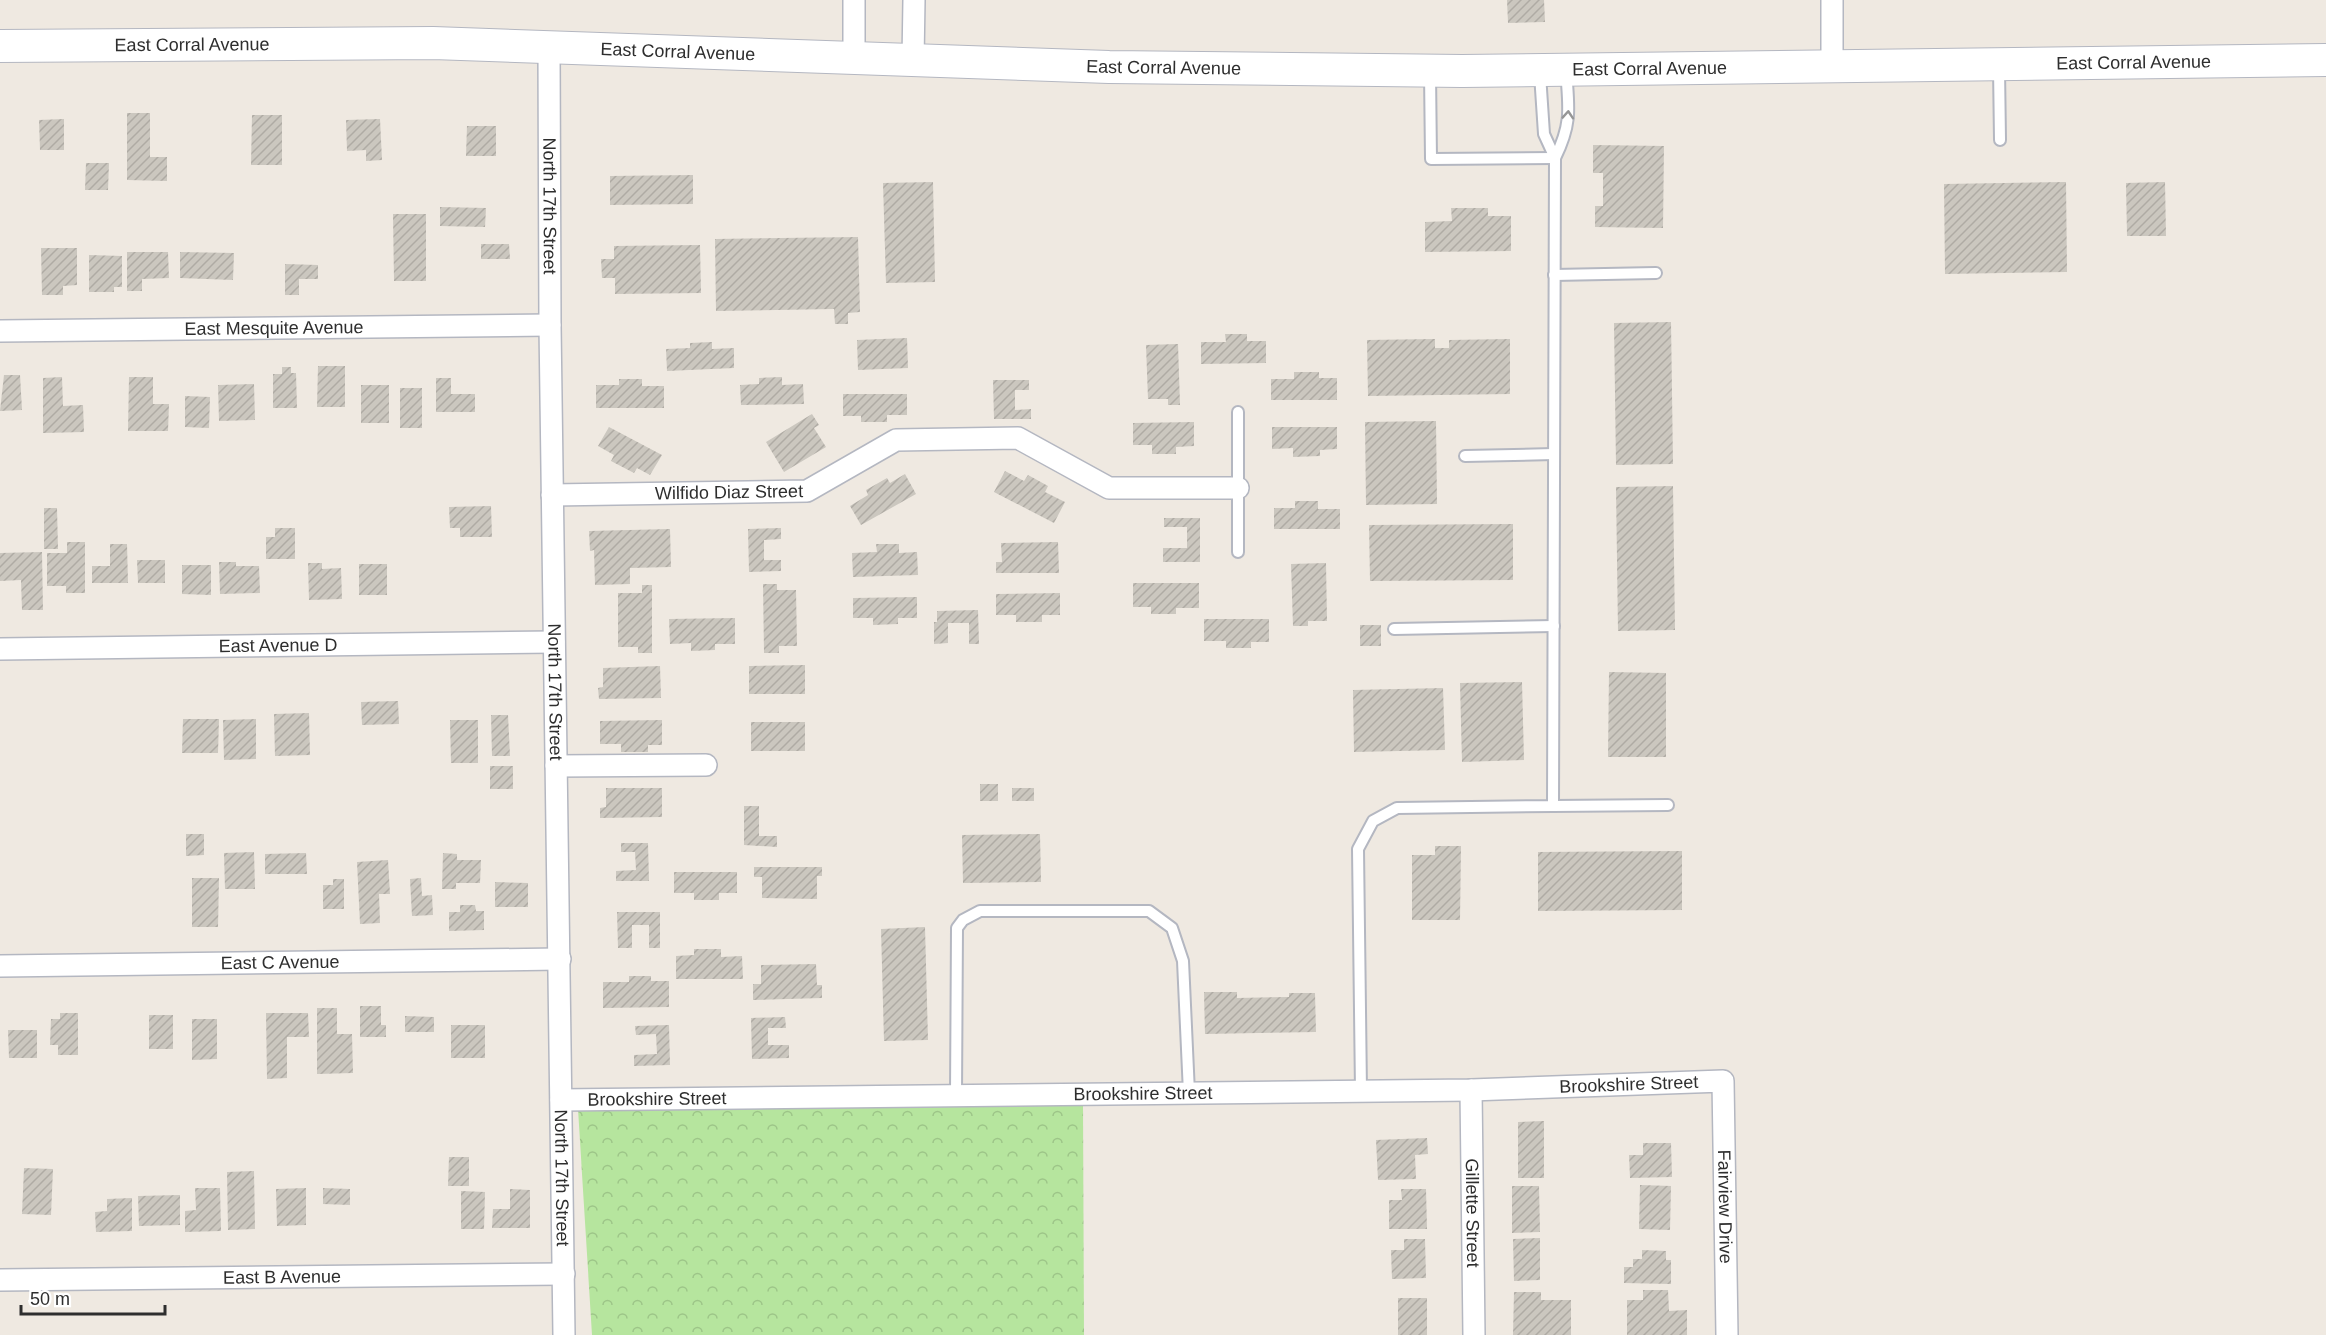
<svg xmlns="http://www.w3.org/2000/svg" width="2326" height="1335" font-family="Arial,sans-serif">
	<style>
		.park { fill: url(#park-crowns) }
		.building { fill: url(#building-hatch) }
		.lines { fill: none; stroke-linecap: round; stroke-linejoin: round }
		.service-casing { stroke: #b4b7c1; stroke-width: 14 }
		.minor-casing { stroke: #b4b7c1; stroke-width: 24 }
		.secondary-casing { stroke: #b4b7c1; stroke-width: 34 }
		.service { stroke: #fff; stroke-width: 10 }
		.minor { stroke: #fff; stroke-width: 21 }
		.secondary { stroke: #fff; stroke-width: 32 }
		.oneway { stroke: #969696 }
		.labels { text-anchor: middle; stroke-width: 5; stroke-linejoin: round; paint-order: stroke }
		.street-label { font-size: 18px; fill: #2e2e2e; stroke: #fff }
	</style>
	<defs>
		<pattern id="park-crowns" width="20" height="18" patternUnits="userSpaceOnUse" patternTransform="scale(1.5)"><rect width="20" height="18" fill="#b6e59e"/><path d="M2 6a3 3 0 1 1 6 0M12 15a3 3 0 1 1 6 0" fill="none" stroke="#9dc588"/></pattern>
		<pattern id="building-hatch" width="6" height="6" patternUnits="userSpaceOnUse" patternTransform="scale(1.5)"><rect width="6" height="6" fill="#cbc7bf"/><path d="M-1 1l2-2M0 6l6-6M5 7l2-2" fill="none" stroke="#afaba4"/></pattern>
	</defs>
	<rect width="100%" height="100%" fill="#efe9e1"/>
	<!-- park -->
	<path class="park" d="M1083,1103L1084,1335H592L578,1109Z"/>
	<!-- building -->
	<g class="building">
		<path d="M1507,0H1544L1545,22L1508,23Z"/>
		<path d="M127,113H150V157H167V181L127,180Z"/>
		<path d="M252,115H282V165H251Z"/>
		<path d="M64,119V150H40L39,120Z"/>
		<path d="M380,119L382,160L366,161V150L347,151L346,120Z"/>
		<path d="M467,126H496V156H466Z"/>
		<path d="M1593,145L1664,146L1663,228L1595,227V206H1603V173H1593Z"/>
		<path d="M86,163H109L108,190H85Z"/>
		<path d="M693,175V204L610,205V176Z"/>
		<path d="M933,182L935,282L886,283L883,183Z"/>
		<path d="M2066,182L2067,272L1945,274L1944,184Z"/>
		<path d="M2165,182L2166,236H2127L2126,183Z"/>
		<path d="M440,207L486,208L485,227L440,226Z"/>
		<path d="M1451,208H1488V216H1511V251L1425,252V222L1452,221Z"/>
		<path d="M393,214H426V281H394Z"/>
		<path d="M858,237L860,312L848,313V324H835L834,309L716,311L715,239Z"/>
		<path d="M481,244H509L510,259H481Z"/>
		<path d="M700,245L701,293L615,294V278H602L601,259H614V246Z"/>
		<path d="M41,248H77V285L63,286V295H42Z"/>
		<path d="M127,252H168L169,278L142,279V291H127Z"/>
		<path d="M180,252L234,253L233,280L180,278Z"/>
		<path d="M89,255L122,256V287H114V292H89Z"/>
		<path d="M285,264L318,265V279H299V295H285Z"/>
		<path d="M1671,322L1673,464L1616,465L1614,323Z"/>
		<path d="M1225,334H1247V341H1266V363L1201,364V342H1226Z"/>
		<path d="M907,338L908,368L858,370L857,340Z"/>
		<path d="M1435,339V348H1449V340L1510,339V394L1368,396L1367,340Z"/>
		<path d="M712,342V349L734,348V368L667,371L666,349L690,348V343Z"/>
		<path d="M1178,344L1180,405H1168V399H1148L1146,345Z"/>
		<path d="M318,366H345V407H317Z"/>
		<path d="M282,367H291V373H296L297,408H273V374H282Z"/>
		<path d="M1294,372H1319V378H1337V400H1271V379H1294Z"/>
		<path d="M4,375H20L22,410L0,411Z"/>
		<path d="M62,377L63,406L83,405L84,432L43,433V378Z"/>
		<path d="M129,377H153V404H169L168,431H128Z"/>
		<path d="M782,377V385L803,384L804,404L741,405L740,385L759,384V378Z"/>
		<path d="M436,378H451V394H475V412H436Z"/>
		<path d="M619,379H642V386H664V408H596V385H619Z"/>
		<path d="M993,380H1029V390H1015V410L1031,409V419H994Z"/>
		<path d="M254,384L255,420L219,421L218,385Z"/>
		<rect x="361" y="385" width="28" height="38"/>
		<rect x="400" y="388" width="22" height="40"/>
		<path d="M843,394H907V415H887V422H861V416H843Z"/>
		<path d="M185,396L210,397L209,428L185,427Z"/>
		<path d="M812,414L819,425L814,428L826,447L784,472L766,442Z"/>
		<path d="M1436,421L1437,504L1366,505L1365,422Z"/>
		<path d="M1194,422V446L1176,447V454H1152V445H1133V423Z"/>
		<path d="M609,427L662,455L650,475L637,468L634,473L611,461L614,455L598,446Z"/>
		<path d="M1272,427H1337V449L1320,450V456L1293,457V448L1272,449Z"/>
		<path d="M1005,471L1024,481L1028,475L1048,486L1045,492L1065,502L1054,523L994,492Z"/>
		<path d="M905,474L916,494L861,525L850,506L868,495L866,490L887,478L890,483Z"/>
		<path d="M1673,486L1675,630L1618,631L1616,487Z"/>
		<path d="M1295,501H1318V509H1340V529H1274V508H1295Z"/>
		<path d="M491,506L492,537H460V528H450L449,507Z"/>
		<path d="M44,508H57L58,549H44Z"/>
		<path d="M1164,518H1200V562H1163V548H1187V527H1164Z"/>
		<path d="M1513,524V580L1370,581L1369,525Z"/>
		<path d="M275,528H295V559H266V537H275Z"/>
		<path d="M781,528V539L764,540V560H781V571L749,572L748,529Z"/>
		<path d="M670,529L671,567L630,568V584L595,585L594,550L590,551L589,531Z"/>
		<path d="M67,542H85V593H66V586H47V553H67Z"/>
		<path d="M1058,542L1059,573H996V562H1002L1001,543Z"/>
		<path d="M110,544H127L128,583H92V566H110Z"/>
		<path d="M876,544H899V553L917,552L918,575L853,577L852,553L877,552Z"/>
		<path d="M42,552L43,610H22L21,580L0,581V553Z"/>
		<path d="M137,560H165V583H138Z"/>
		<path d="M219,562H236V566H259L260,593L220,594Z"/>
		<path d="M308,563H322V569L341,568L342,599L309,600Z"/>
		<path d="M1326,563L1327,621H1308V626H1293L1291,564Z"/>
		<rect x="359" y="564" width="28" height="31"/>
		<path d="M182,565H211V595L182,594Z"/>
		<path d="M1133,583H1199V608H1176V614H1151V607H1133Z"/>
		<path d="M763,584H777V590H796L797,646H779V653H764Z"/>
		<path d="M642,585H652V653H638V647H618V593H642Z"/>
		<path d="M1060,593V615H1042V622H1016V615H996V594Z"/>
		<path d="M917,597V618H898V624L873,625V618H853V598Z"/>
		<path d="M978,610L979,644H969V623H948V643L934,644V622H937V611Z"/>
		<path d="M735,618V644H715V650L691,651V643L670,644L669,619Z"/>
		<path d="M1204,619H1269V642H1251V648H1226V641H1204Z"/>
		<rect x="1360" y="625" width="21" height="21"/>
		<path d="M805,665V694H749V666Z"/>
		<path d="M660,666L661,698L599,699L598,688L603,687V668Z"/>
		<path d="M1609,672L1666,673V757H1608Z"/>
		<path d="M1522,682L1524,760L1462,762L1460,683Z"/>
		<path d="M1443,688L1445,750L1354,752L1353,690Z"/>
		<path d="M398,701L399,724L362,725L361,702Z"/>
		<path d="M309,713L310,755L275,756L274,714Z"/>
		<path d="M491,715H508L510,756H492Z"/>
		<path d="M183,719H219L218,753H182Z"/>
		<path d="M256,719V759L224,760L223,720Z"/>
		<path d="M450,720H478V763H451Z"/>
		<path d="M662,720V745H648V752H621V744H600V721Z"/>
		<rect x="751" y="722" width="54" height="29"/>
		<rect x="490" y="766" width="23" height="23"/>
		<rect x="980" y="784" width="18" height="17"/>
		<path d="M606,788H662V817L600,818V808L606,807Z"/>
		<rect x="1012" y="788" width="22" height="13"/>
		<path d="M744,806H759V836H777V847L744,845Z"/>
		<path d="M186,834H204V855L186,856Z"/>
		<path d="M1040,834L1041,882L963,883L962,835Z"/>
		<path d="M621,843H648L649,881H616V871L636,870L635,852H621Z"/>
		<path d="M1435,846H1461L1460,920H1412V855H1435Z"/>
		<path d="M1682,851V910L1538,911V852Z"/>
		<path d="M254,852L255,889H225L224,853Z"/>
		<path d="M306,853L307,874H265V854Z"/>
		<path d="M443,853L457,854V860H481L480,883H456V889H442Z"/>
		<path d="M388,860L390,894H379L380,923L360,924L357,862Z"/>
		<path d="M754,867H822V876H817V899L762,898V877H754Z"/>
		<path d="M674,872H737V893H719V900H694V893H674Z"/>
		<path d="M192,878H219L218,927H192Z"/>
		<path d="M421,878L422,896L432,895L433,915L412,916L410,879Z"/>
		<path d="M333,879H344V909H323V885H333Z"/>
		<path d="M495,882L528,883V907H495Z"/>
		<path d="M460,905H475L476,911H484V930L449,931V912H460Z"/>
		<path d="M617,912H660V948H649V925H632V948H618Z"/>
		<path d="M925,927L928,1040L884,1041L881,929Z"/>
		<path d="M694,949H721V957L742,956L743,979H676V956L694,955Z"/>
		<path d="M816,964L817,985H822V998L753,1000V984H761V965Z"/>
		<path d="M629,976H651V981H669V1007L603,1008V982H629Z"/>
		<path d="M1204,992H1237V998L1289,997V993H1315L1316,1032L1205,1034Z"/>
		<path d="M360,1006H381V1025H386V1037H360Z"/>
		<path d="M317,1008H337V1034H352L353,1073L317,1074Z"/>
		<path d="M60,1013H78V1055H58V1045H50L51,1019H60Z"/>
		<path d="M266,1013H308L309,1037H287V1078L267,1079Z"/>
		<rect x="149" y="1015" width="24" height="34"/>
		<path d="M405,1016L434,1017V1032H405Z"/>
		<path d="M785,1017L786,1028H768V1045H789V1058L752,1059L751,1018Z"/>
		<path d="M192,1019H217V1059L192,1060Z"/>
		<rect x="451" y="1025" width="34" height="33"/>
		<path d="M669,1025L670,1065L634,1066V1055L657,1054L656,1034L636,1035L635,1026Z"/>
		<path d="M8,1030H37V1058H9Z"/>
		<path d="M1544,1121V1178H1518V1122Z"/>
		<path d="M1427,1138L1428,1154L1415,1155L1416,1179L1378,1180L1376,1140Z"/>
		<path d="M1643,1143H1671L1672,1177L1630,1178L1629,1155H1643Z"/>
		<path d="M449,1157H469V1186H448Z"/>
		<path d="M24,1168L53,1169L51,1215L22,1214Z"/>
		<path d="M254,1171L255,1229L228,1230L227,1172Z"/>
		<path d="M1640,1185L1671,1186L1670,1230L1639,1229Z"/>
		<path d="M1512,1186H1539L1540,1232L1512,1233Z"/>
		<path d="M195,1188H220L221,1231L185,1232V1211L196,1210Z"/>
		<path d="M306,1188V1225L277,1226L276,1189Z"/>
		<path d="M323,1188L350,1189V1205L323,1204Z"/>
		<path d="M510,1189L530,1190V1228H492L493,1209H510Z"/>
		<path d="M1401,1189H1426L1427,1229H1389V1200H1402Z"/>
		<path d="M461,1191L485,1192L484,1229H461Z"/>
		<path d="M180,1195V1225L139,1226L138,1196Z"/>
		<path d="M132,1198V1231L96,1232L95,1212L107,1211V1199Z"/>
		<path d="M1540,1238V1280L1514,1281L1513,1239Z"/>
		<path d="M1404,1239H1425L1426,1278L1392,1279L1391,1250H1404Z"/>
		<path d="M1642,1250L1666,1251V1260H1671V1284L1624,1283V1267H1633V1259H1642Z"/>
		<path d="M1643,1290H1668L1669,1311L1687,1310V1335H1627V1300H1643Z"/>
		<path d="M1514,1292H1541V1300H1571V1335H1513Z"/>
		<rect x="1398" y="1298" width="29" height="37"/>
	</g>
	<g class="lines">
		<!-- service casing -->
		<g class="service-casing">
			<g id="service">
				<path d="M1999,68L2000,140"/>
				<path d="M1430,73L1431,159L1555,158"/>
				<path d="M1555,158C1572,124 1569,108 1566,71"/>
				<path d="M1554,275L1656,273"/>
				<path d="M1238,412V552"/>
				<path d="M1465,456L1554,454"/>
				<path d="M1394,629L1554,626"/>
				<path d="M1553,806L1668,805"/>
				<path d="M1361,1091L1358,849L1373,821L1397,808L1553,806L1555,158L1544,134L1540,74"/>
				<path d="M956,1095L957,928L963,920L980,911H1149L1172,928L1183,961L1189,1093"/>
			</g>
		</g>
		<!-- minor casing -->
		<g class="minor-casing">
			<g id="minor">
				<path d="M1832,0V67"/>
				<path id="s1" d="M549,48L550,325L564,1335"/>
				<path d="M854,58V0"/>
				<path d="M913,60L914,0"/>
				<path id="s2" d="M0,331L550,325"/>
				<path id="s3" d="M552,495L807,491L896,440L1018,438L1109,488H1238"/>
				<path id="s4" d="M0,649L554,642"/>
				<path d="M556,766L706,765"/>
				<path id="s5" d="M0,966L560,959"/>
				<path id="s6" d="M1471,1090L1474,1335"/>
				<path id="s7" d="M561,1100L1471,1090L1723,1081L1727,1335"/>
				<path id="s8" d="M0,1280L564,1274"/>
			</g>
		</g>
		<!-- secondary casing -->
		<g class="secondary-casing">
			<g id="secondary">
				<path id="s9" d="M0,46L433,43L1109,67L1462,71L2326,60"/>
			</g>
		</g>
		<!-- service -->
		<use href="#service" class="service"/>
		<!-- minor -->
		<use href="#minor" class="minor"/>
		<!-- secondary -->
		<use href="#secondary" class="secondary"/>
	</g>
	<!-- one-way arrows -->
	<defs><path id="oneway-chevron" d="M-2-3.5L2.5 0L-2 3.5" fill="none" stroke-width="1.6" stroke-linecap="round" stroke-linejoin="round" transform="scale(1.5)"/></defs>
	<use class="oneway" href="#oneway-chevron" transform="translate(1568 115) rotate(-86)"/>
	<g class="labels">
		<!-- street labels -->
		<g class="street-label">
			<text dy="6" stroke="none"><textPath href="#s9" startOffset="192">East Corral Avenue</textPath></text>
			<text dy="6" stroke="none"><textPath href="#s9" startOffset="678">East Corral Avenue</textPath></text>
			<text dy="6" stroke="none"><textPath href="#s9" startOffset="2134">East Corral Avenue</textPath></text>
			<text dy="6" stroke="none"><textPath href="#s9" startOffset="1164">East Corral Avenue</textPath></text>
			<text dy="6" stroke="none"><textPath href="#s9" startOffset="1650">East Corral Avenue</textPath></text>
			<text dy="6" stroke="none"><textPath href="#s1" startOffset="158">North 17th Street</textPath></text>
			<text dy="6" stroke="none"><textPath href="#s2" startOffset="274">East Mesquite Avenue</textPath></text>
			<text dy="6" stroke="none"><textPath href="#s3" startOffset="177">Wilfido Diaz Street</textPath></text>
			<text dy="6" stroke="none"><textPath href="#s4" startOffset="278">East Avenue D</textPath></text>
			<text dy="6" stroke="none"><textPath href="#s1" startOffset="644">North 17th Street</textPath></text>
			<text dy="6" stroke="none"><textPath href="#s5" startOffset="280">East C Avenue</textPath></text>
			<text dy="6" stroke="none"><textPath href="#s7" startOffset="1068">Brookshire Street</textPath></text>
			<text dy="6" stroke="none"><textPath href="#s7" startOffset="582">Brookshire Street</textPath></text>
			<text dy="6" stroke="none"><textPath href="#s7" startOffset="96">Brookshire Street</textPath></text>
			<text dy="6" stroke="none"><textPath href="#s1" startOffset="1130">North 17th Street</textPath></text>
			<text dy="6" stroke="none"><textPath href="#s7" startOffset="1288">Fairview Drive</textPath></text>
			<text dy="6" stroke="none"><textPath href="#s6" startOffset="123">Gillette Street</textPath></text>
			<text dy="6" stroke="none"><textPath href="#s8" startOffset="282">East B Avenue</textPath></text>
		</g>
	</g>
	<!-- scale -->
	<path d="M21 1305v9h144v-9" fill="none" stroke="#2e2e2e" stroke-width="3"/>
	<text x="30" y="1305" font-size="18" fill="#2e2e2e" stroke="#ffffff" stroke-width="4.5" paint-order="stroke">50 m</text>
</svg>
